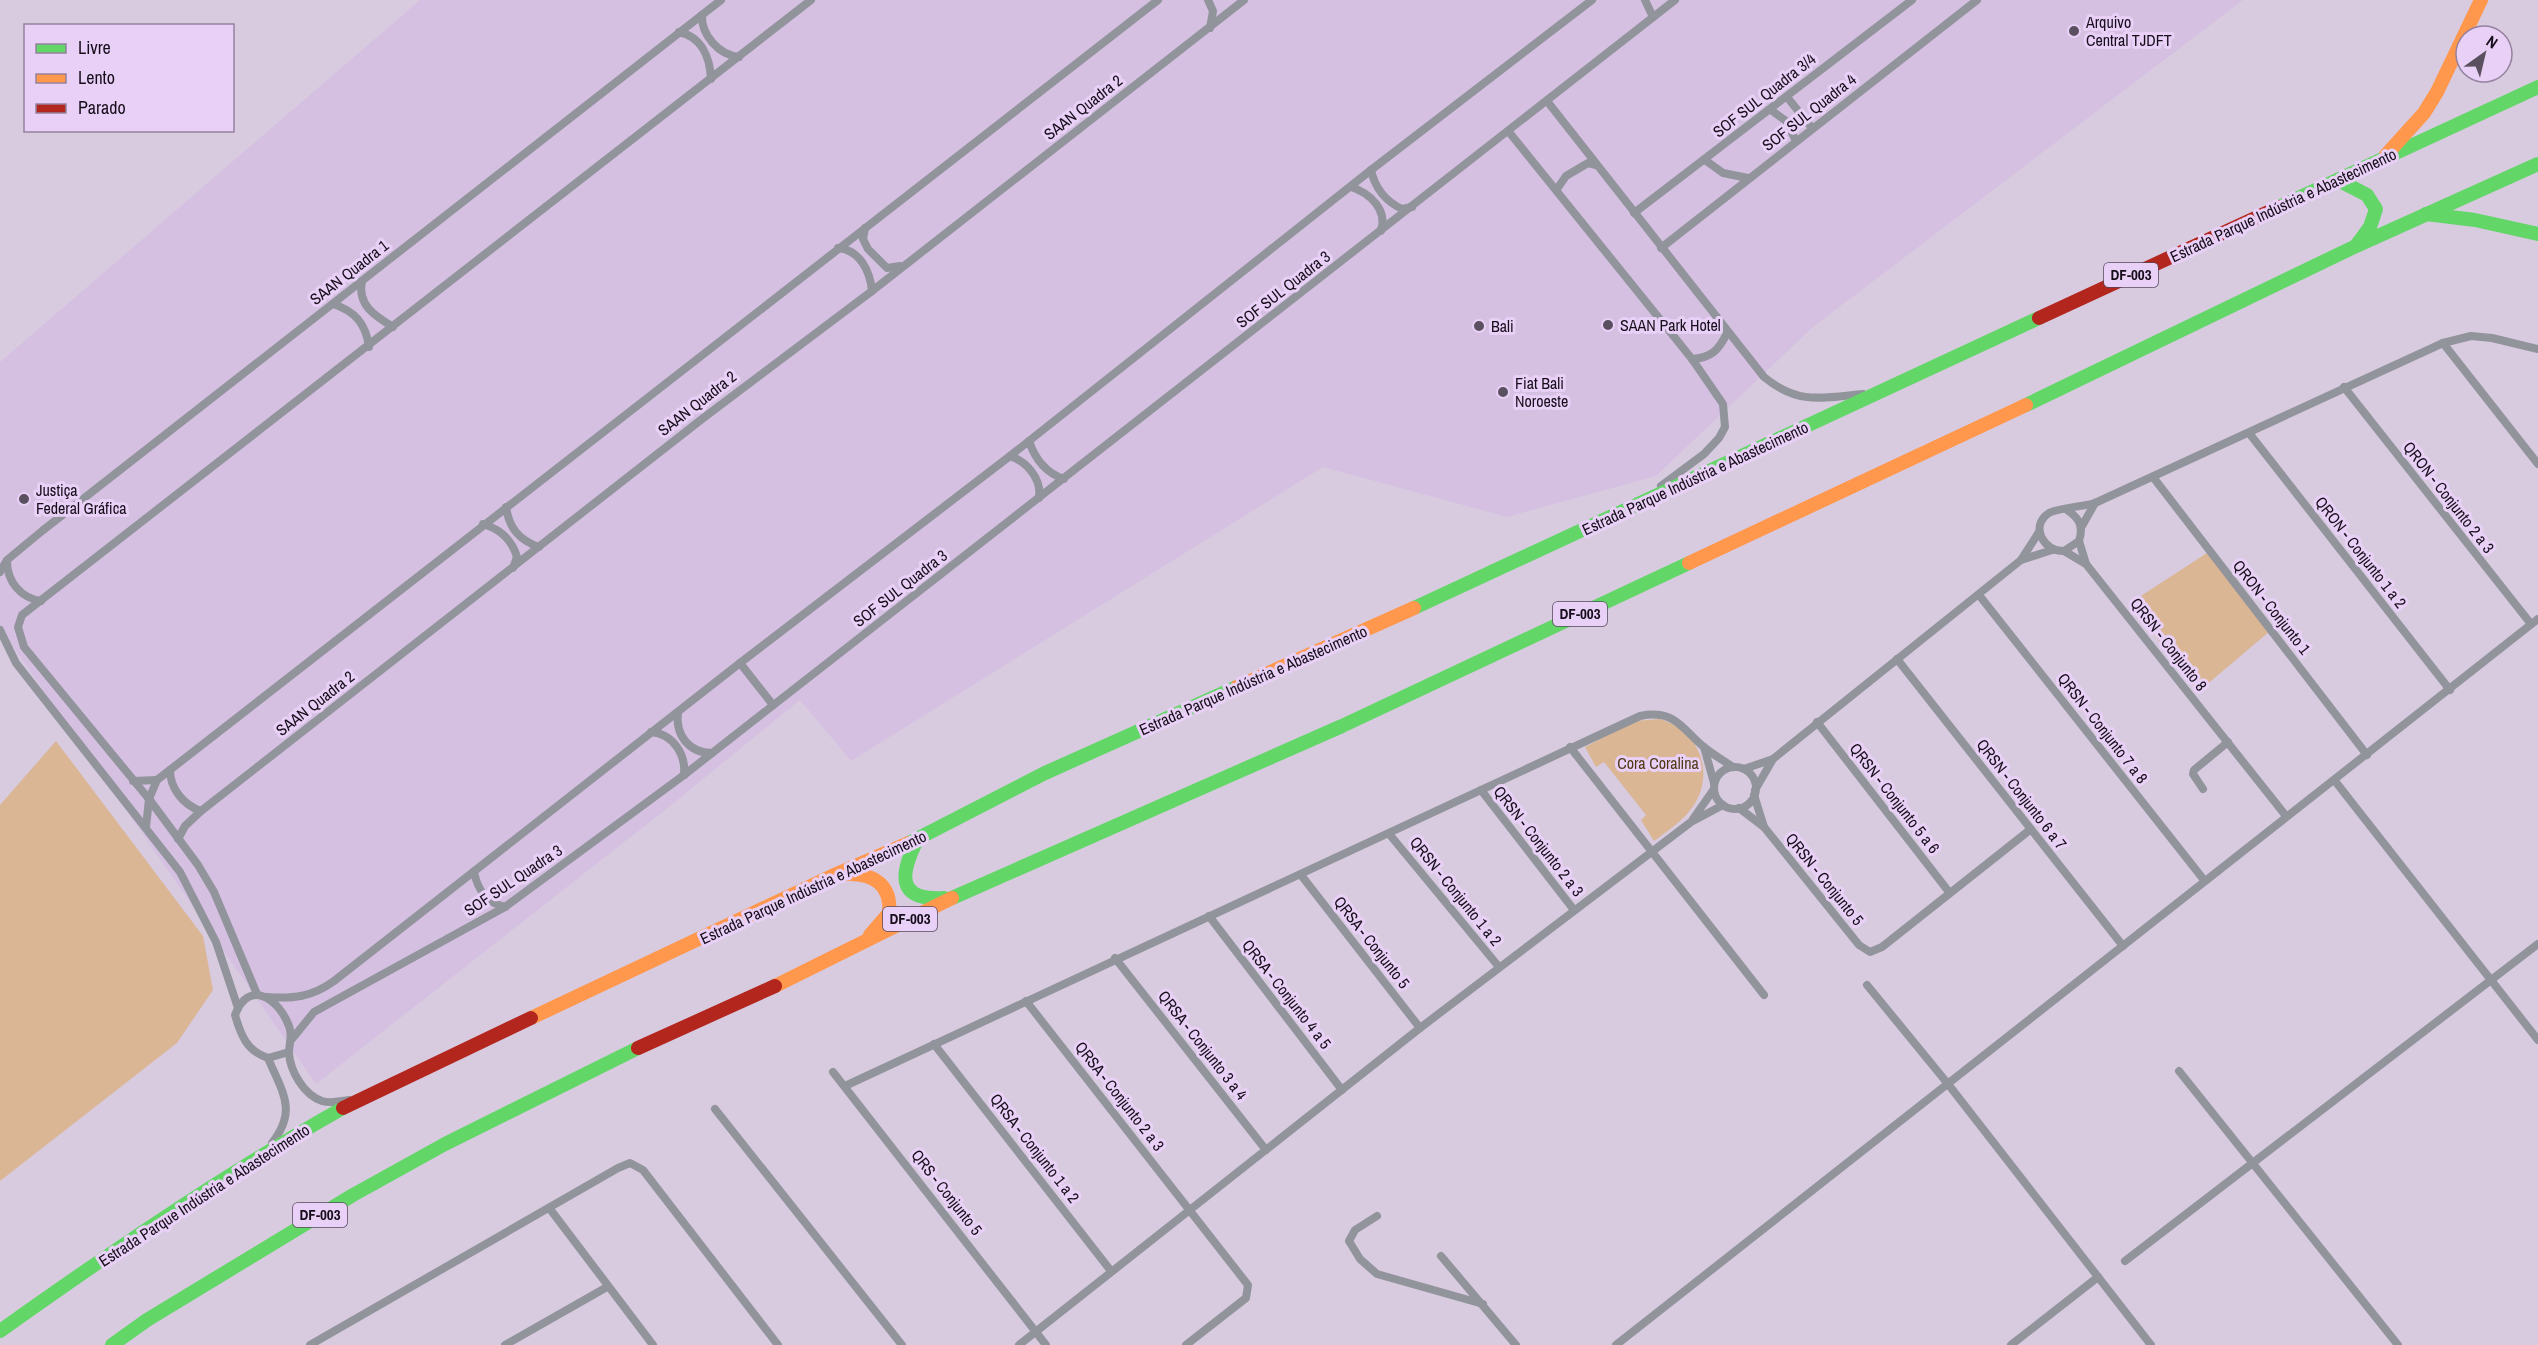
<svg xmlns="http://www.w3.org/2000/svg" width="2538" height="1345" font-family="'Archivo Narrow',sans-serif">
	<style>
		.built { fill: #d5c0e2 }
		.green { fill: #dab695 }
		.lines { fill: none; stroke-linecap: round; stroke-linejoin: round }
		.street { stroke: #92949c; stroke-width: 8 }
		.fast { stroke: #63d668; stroke-width: 14 }
		.slow { stroke: #ff974d; stroke-width: 14 }
		.jam { stroke: #b3261e; stroke-width: 14 }
		.poi-dot { fill: #5b5060; stroke: #e9d0f6; stroke-width: 2 }
		.labels { text-anchor: middle; stroke-width: 6; stroke-linejoin: round; paint-order: stroke }
		.shield { fill: #e9d0f6; stroke: #56485d; stroke-width: 1.5 }
		.shield-label { font-size: 15px; font-weight: bold; fill: #170e1b }
		.poi-label { font-size: 16px; fill: #170e1b; stroke: #e9d0f6; text-anchor: start }
		.street-label { font-size: 16px; fill: #170e1b; stroke: #e9d0f6 }
		.park-label { font-size: 16px; fill: #503814; stroke: #e9d0f6 }
	</style>
	<rect width="100%" height="100%" fill="#d8cbe0"/>
	<!-- built -->
	<path class="built" d="M420,0H2243L1813,327L1656,476L1507,517L1323,467L851,761L800,700L670,806L316,1084L0,628V362Z"/>
	<!-- green -->
	<g class="green">
		<path d="M2207,553L2270,631L2198,692L2130,603Z"/>
		<path d="M1660,719C1703,732 1718,780 1687,814C1678,824 1665,833 1654,841L1641,820L1646,815L1604,762L1596,767L1585,747L1635,721Z"/>
		<path d="M56,741L203,936L213,990L177,1043L0,1181V805Z"/>
	</g>
	<g class="lines">
		<!-- street -->
		<g class="street">
			<path d="M1208,0L1213,11L1210,28"/>
			<path d="M1645,0L1653,17"/>
			<path d="M702,15C701,35 719,55 739,57"/>
			<path d="M679,32C702,37 710,58 711,79"/>
			<path d="M1787,97L1812,128"/>
			<path d="M1547,101L1764,377C1798,405 1822,398 1863,394"/>
			<path d="M1771,110L1786,121L1796,141"/>
			<path d="M1509,132L1692,359L1723,404L1725,427L1719,438L1704,454L1661,486"/>
			<path d="M1705,160L1723,173L1748,178"/>
			<path d="M1371,170C1375,188 1385,201 1402,209L1412,207"/>
			<path d="M1351,187C1370,193 1388,210 1381,231"/>
			<path d="M1557,189L1566,176L1588,163L1596,165"/>
			<path d="M1634,213L1912,0"/>
			<path d="M865,228L863,239L868,249L887,268L900,266"/>
			<path d="M838,248C860,250 870,271 872,291"/>
			<path d="M1661,248L1977,0"/>
			<path d="M362,281C357,305 375,316 393,327"/>
			<path d="M333,304C355,311 366,324 369,347"/>
			<path d="M2443,343L2538,464"/>
			<path d="M1692,359C1711,358 1719,350 1727,333"/>
			<path d="M2344,387L2531,624"/>
			<path d="M2249,433L2450,690"/>
			<path d="M1029,441C1035,459 1046,473 1064,479"/>
			<path d="M1010,456C1027,462 1042,479 1039,498"/>
			<path d="M2153,477L2367,755"/>
			<path d="M506,507C509,528 519,540 539,547"/>
			<path d="M2067,510C2079,518 2084,526 2079,541L2064,551C2044,552 2029,526 2049,513C2055,509 2085,506 2095,503L2443,343L2471,336L2492,338L2538,349"/>
			<path d="M483,524C500,529 512,540 517,557L513,568"/>
			<path d="M2082,526L2095,503"/>
			<path d="M2079,541L2086,564"/>
			<path d="M2064,551L2086,564L2286,816"/>
			<path d="M2021,560L2052,550"/>
			<path d="M7,561C7,582 21,598 41,601"/>
			<path d="M0,572L7,560L42,531L721,0"/>
			<path d="M1979,595L2204,880"/>
			<path d="M0,630L16,663L180,872L216,942L238,1008"/>
			<path d="M1897,659L2123,946"/>
			<path d="M740,663L773,705"/>
			<path d="M678,712C675,735 689,753 712,753"/>
			<path d="M1817,722L1949,892"/>
			<path d="M651,732C673,734 686,754 684,775"/>
			<path d="M1570,747L1764,995"/>
			<path d="M1704,747L1714,783"/>
			<path d="M1773,759L2021,560L2039,532"/>
			<circle cx="1735" cy="788" r="21"/>
			<path d="M1744,769L1773,759L1755,790"/>
			<path d="M170,770C170,788 183,805 201,811"/>
			<path d="M133,781L157,780"/>
			<path d="M2335,781L2538,1040"/>
			<path d="M2203,789L2193,774L2194,770L2228,742"/>
			<path d="M1481,790L1574,910"/>
			<path d="M1754,795L1764,827"/>
			<path d="M1739,808L1764,827L1859,945L1870,952L1882,947L2031,829"/>
			<path d="M1693,819L1714,789"/>
			<path d="M146,827L149,799L157,780L1158,0"/>
			<path d="M1390,835L1499,967"/>
			<path d="M178,839L185,826L201,811L702,419L872,291L1244,0"/>
			<path d="M474,872C478,891 487,903 505,907"/>
			<path d="M1301,875L1420,1028"/>
			<path d="M1209,916L1342,1090"/>
			<path d="M1115,958L1266,1150"/>
			<path d="M1867,985L1948,1084L2151,1345"/>
			<path d="M257,994L214,892L198,865L149,799L24,647L18,627L22,615L811,0"/>
			<path d="M267,997C293,999 312,997 334,981L740,663L1010,456L1371,170L1592,0"/>
			<path d="M1026,1001L1248,1285L1246,1298L1186,1345"/>
			<path d="M292,1039L314,1012L505,907L684,775L1675,0"/>
			<path d="M934,1044L1111,1271"/>
			<path d="M289,1052L268,1058C247,1051 241,1036 235,1015C249,978 279,999 289,1026C293,1036 289,1043 289,1053C290,1071 304,1095 322,1101C331,1104 340,1101 349,1100"/>
			<path d="M268,1058C282,1092 298,1110 272,1143"/>
			<path d="M2179,1071L2398,1345"/>
			<path d="M833,1072L1046,1345"/>
			<path d="M845,1086L1640,716C1675,709 1682,729 1705,748C1714,755 1724,761 1733,767"/>
			<path d="M715,1109L902,1345"/>
			<path d="M550,1209L653,1345"/>
			<path d="M1377,1216L1355,1230L1349,1241L1360,1259L1377,1274L1483,1304"/>
			<path d="M1441,1256L1516,1345"/>
			<path d="M2125,1261L2538,944"/>
			<path d="M310,1345L618,1168L630,1163L643,1170L778,1345"/>
			<path d="M505,1345L607,1287"/>
			<path d="M1019,1345L1420,1028L1691,822L1723,805"/>
			<path d="M1616,1345L2538,619"/>
			<path d="M2011,1345L2098,1277"/>
		</g>
		<!-- fast -->
		<g class="fast">
			<path d="M2338,180L2367,195L2376,209L2370,227L2356,246"/>
			<path d="M2279,207L2538,87"/>
			<path d="M2426,214L2475,220L2538,234"/>
			<path d="M2026,405L2356,246L2538,164"/>
			<path d="M1414,608L2039,318"/>
			<path d="M917,840C900,874 896,901 944,898"/>
			<path d="M909,843L1045,773L1237,687"/>
			<path d="M952,898L1342,726L1689,563"/>
			<path d="M0,1331C111,1252 224,1175 343,1108"/>
			<path d="M112,1345L147,1320L353,1195L445,1144L638,1048"/>
		</g>
		<!-- slow -->
		<g class="slow">
			<path d="M2386,155L2424,113L2437,92L2481,0"/>
			<path d="M1689,563L2026,405"/>
			<path d="M1237,687L1414,608"/>
			<path d="M847,874C873,873 892,885 889,913L870,935"/>
			<path d="M775,986L952,898"/>
			<path d="M531,1018L832,876L909,843"/>
		</g>
		<!-- jam -->
		<g class="jam">
			<path d="M2039,318L2279,207"/>
			<path d="M638,1048L775,986"/>
			<path d="M343,1108L531,1018"/>
		</g>
	</g>
	<!-- markers -->
	<g class="poi-dot">
		<circle cx="2074" cy="31" r="6"/>
		<circle cx="1608" cy="325" r="6"/>
		<circle cx="1479" cy="326" r="6"/>
		<circle cx="1503" cy="392" r="6"/>
		<circle cx="24" cy="499" r="6"/>
	</g>
	<g class="labels">
		<!-- shield labels -->
		<g class="shield">
			<rect x="2104" y="263" width="54" height="24" rx="4.5"/>
			<rect x="1553" y="602" width="54" height="24" rx="4.5"/>
			<rect x="883" y="907" width="54" height="24" rx="4.5"/>
			<rect x="293" y="1203" width="54" height="24" rx="4.5"/>
		</g>
		<g class="shield-label">
			<text x="2131" y="280">DF-003</text>
			<text x="1580" y="619">DF-003</text>
			<text x="910" y="924">DF-003</text>
			<text x="320" y="1220">DF-003</text>
		</g>
		<!-- poi labels -->
		<g class="poi-label">
			<text x="2086" y="28">Arquivo<tspan x="2086" dy="18">Central TJDFT</tspan></text>
			<text x="1620" y="331">SAAN Park Hotel</text>
			<text x="1491" y="332">Bali</text>
			<text x="1515" y="389">Fiat Bali<tspan x="1515" dy="18">Noroeste</tspan></text>
			<text x="36" y="496">Justiça<tspan x="36" dy="18">Federal Gráfica</tspan></text>
		</g>
		<!-- street labels -->
		<g class="street-label">
			<text transform="translate(1764 95) rotate(-38)" y="6">SOF SUL Quadra 3/4</text>
			<text transform="translate(1083 107) rotate(-38)" y="6">SAAN Quadra 2</text>
			<text transform="translate(1809 112) rotate(-38)" y="6">SOF SUL Quadra 4</text>
			<text transform="translate(2283 205) rotate(-25)" y="6">Estrada Parque Indústria e Abastecimento</text>
			<text transform="translate(349 272) rotate(-38)" y="6">SAAN Quadra 1</text>
			<text transform="translate(1283 289) rotate(-38)" y="6">SOF SUL Quadra 3</text>
			<text transform="translate(697 403) rotate(-38)" y="6">SAAN Quadra 2</text>
			<text transform="translate(1695 478) rotate(-25)" y="6">Estrada Parque Indústria e Abastecimento</text>
			<text transform="translate(2449 497) rotate(52)" y="6">QRON - Conjunto 2 a 3</text>
			<text transform="translate(2361 552) rotate(52)" y="6">QRON - Conjunto 1 a 2</text>
			<text transform="translate(900 588) rotate(-38)" y="6">SOF SUL Quadra 3</text>
			<text transform="translate(2272 607) rotate(52)" y="6">QRON - Conjunto 1</text>
			<text transform="translate(2169 644) rotate(52)" y="6">QRSN - Conjunto 8</text>
			<text transform="translate(1253 680) rotate(-24)" y="6">Estrada Parque Indústria e Abastecimento</text>
			<text transform="translate(315 703) rotate(-38)" y="6">SAAN Quadra 2</text>
			<text transform="translate(2103 728) rotate(52)" y="6">QRSN - Conjunto 7 a 8</text>
			<text transform="translate(2022 794) rotate(52)" y="6">QRSN - Conjunto 6 a 7</text>
			<text transform="translate(1895 798) rotate(52)" y="6">QRSN - Conjunto 5 a 6</text>
			<text transform="translate(1539 841) rotate(52)" y="6">QRSN - Conjunto 2 a 3</text>
			<text transform="translate(1825 879) rotate(51)" y="6">QRSN - Conjunto 5</text>
			<text transform="translate(513 880) rotate(-34)" y="6">SOF SUL Quadra 3</text>
			<text transform="translate(813 887) rotate(-25)" y="6">Estrada Parque Indústria e Abastecimento</text>
			<text transform="translate(1456 891) rotate(51)" y="6">QRSN - Conjunto 1 a 2</text>
			<text transform="translate(1372 942) rotate(52)" y="6">QRSA - Conjunto 5</text>
			<text transform="translate(1287 994) rotate(52)" y="6">QRSA - Conjunto 4 a 5</text>
			<text transform="translate(1203 1045) rotate(52)" y="6">QRSA - Conjunto 3 a 4</text>
			<text transform="translate(1120 1096) rotate(52)" y="6">QRSA - Conjunto 2 a 3</text>
			<text transform="translate(1035 1148) rotate(52)" y="6">QRSA - Conjunto 1 a 2</text>
			<text transform="translate(947 1192) rotate(52)" y="6">QRS - Conjunto 5</text>
			<text transform="translate(204 1195) rotate(-33)" y="6">Estrada Parque Indústria e Abastecimento</text>
		</g>
		<!-- park labels -->
		<g class="park-label">
			<text x="1658" y="769">Cora Coralina</text>
		</g>
	</g>
	<!-- legend -->
	<rect x="24" y="24" width="210" height="108" fill="#e9d0f6" stroke="#95829e" stroke-width="1.5"/>
	<rect x="36" y="44" width="30" height="9" fill="#63d668" stroke="#95829e" stroke-width="1.5"/>
	<text x="78" y="54" font-size="18" fill="#170e1b">Livre</text>
	<rect x="36" y="74" width="30" height="9" fill="#ff974d" stroke="#95829e" stroke-width="1.5"/>
	<text x="78" y="84" font-size="18" fill="#170e1b">Lento</text>
	<rect x="36" y="104" width="30" height="9" fill="#b3261e" stroke="#95829e" stroke-width="1.5"/>
	<text x="78" y="114" font-size="18" fill="#170e1b">Parado</text>
	<!-- north arrow -->
	<g transform="translate(2484 54) rotate(34)"><circle r="28" fill="#e9d0f6" stroke="#95829e" stroke-width="1.5"/>
	<path d="M0-4.5L10 22L0 15L-10 22Z" fill="#5b5060"/>
	<text y="-9" font-size="16" font-weight="bold" text-anchor="middle" fill="#170e1b">N</text>
	</g>
</svg>
